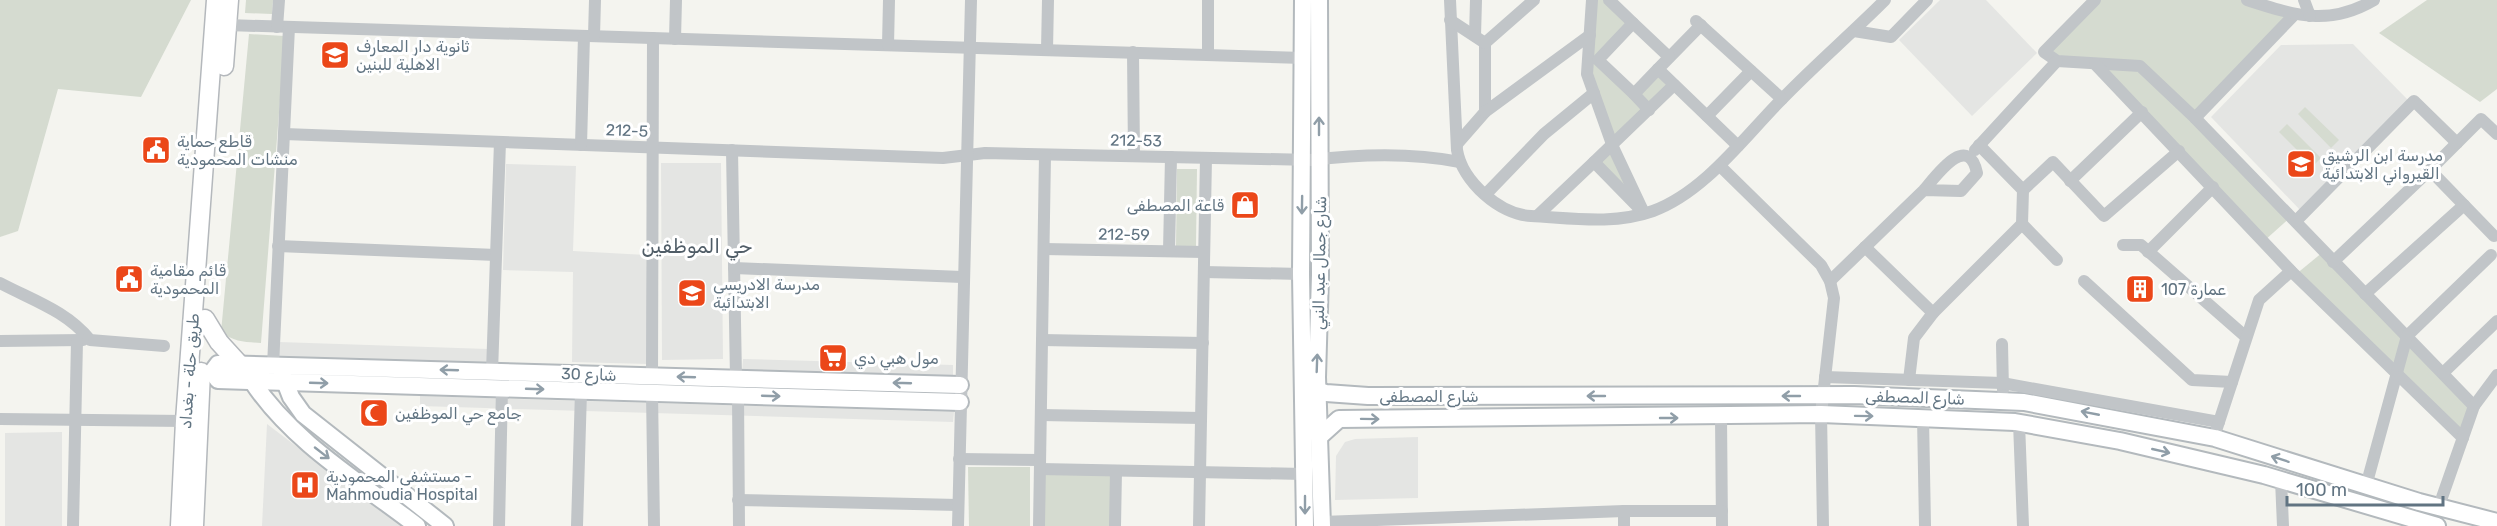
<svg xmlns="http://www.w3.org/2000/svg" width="2497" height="526" font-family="Rubik,'Noto Sans Arabic',sans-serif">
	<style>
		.built { fill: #e4e5e3 }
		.green { fill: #d5dbd0 }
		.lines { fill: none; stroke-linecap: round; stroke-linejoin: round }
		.secondary-casing { stroke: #b3b9bd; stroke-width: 20 }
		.primary-casing { stroke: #b4b8bc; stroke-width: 21 }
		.street { stroke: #c1c5c8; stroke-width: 12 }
		.secondary { stroke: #fff; stroke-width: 16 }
		.primary { stroke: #fff; stroke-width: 18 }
		.oneway { stroke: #909ea8 }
		.labels { text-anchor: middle; stroke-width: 6; stroke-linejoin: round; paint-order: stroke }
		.poi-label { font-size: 16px; fill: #617482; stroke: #fff; text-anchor: start }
		.street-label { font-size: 16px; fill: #617482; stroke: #fff }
		.quarter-label { font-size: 20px; fill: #505d67; stroke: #fff }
	</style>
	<rect width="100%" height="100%" fill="#f4f4ef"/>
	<!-- built -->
	<g class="built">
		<path d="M1940,0H1986L2037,53L1972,116L1899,40Z"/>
		<path d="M2353,44L2408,100L2301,211L2211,117L2281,45Z"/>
		<path d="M661,163H721L723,359L662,360Z"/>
		<path d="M506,164L576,166L573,251L646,255L648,364L572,362L573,272L503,270Z"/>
		<path d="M279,342L488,349L487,364L278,357Z"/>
		<path d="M743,359L953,365V379L742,373Z"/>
		<path d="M420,396L954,412L953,422L420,406Z"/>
		<path d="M267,424L401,526H262Z"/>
		<path d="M62,432V526H5V433Z"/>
		<path d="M1418,437V498L1335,500L1336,456L1345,442L1355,439Z"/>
	</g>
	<!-- green -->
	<g class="green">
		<path d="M0,0H191L141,97L58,89L18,231L0,237Z"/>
		<path d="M246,0H273L272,14L245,13Z"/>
		<path d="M1592,0H1609L1633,23L1598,59L1633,94L1658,69L1674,85L1612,144L1644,213L1594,162L1612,144L1587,70Z"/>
		<path d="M2095,0H2247L2294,15L2195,118L2292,216L2264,241L2095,64L2044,52Z"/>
		<path d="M2427,0H2497V89L2480,102L2379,33Z"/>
		<path d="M249,34L285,36L261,343C245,342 234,342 221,332Z"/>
		<path d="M2305,107L2339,140L2331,148L2298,114Z"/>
		<path d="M2287,124L2321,158L2313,166L2279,132Z"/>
		<path d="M1177,169H1197L1196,246H1176Z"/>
		<path d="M2323,252L2474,406L2463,438L2295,275Z"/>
		<path d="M968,467H1030V526H969Z"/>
		<path d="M1045,475H1111L1110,526H1045Z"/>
	</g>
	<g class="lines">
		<!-- secondary casing -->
		<g class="secondary-casing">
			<g id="secondary">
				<path d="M1303,0L1301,274L1305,526"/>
				<path d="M1319,0L1320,275L1317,377L1322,526"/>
				<path d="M282,374L291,397L303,414L445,526"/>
				<path d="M252,381C292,442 360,482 417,526"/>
				<path d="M1304,386L1326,393L1368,396L1854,395L2024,402L2215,438L2419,502L2497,522"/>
				<path d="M960,402L218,380L212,372L218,364L960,385"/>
				<path d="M1319,437L1339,419L1821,414L2015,422L2120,441L2264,475L2437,526"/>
			</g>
		</g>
		<!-- primary casing -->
		<g class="primary-casing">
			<g id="primary">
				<path d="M224,66L229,0"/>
				<path d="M205,319L219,342L240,365"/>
				<path d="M180,526L185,421L216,0"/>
				<path d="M194,526L201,372"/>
			</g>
		</g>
		<!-- street -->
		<g class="street">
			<path d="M1450,0L1457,150C1462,181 1500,215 1531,216C1571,218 1614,225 1653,211C1705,192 1745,136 1783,98C1816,64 1852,33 1885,0"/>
			<path d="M1592,0L1587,74L1613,147L1644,213"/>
			<path d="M1609,0L1633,23"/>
			<path d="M2095,0L2044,52L2057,61L2140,66L2195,118L2294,15"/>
			<path d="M2247,0C2294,15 2328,27 2374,0"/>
			<path d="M2304,0L2310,16"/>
			<path d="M1450,20L1485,43V112L1457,144"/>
			<path d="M1696,21L1782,99"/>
			<path d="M227,25L1303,58"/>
			<path d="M1701,25L1658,69L1738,146"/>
			<path d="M277,27L279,0"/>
			<path d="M1854,31L1891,37L1927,0"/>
			<path d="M594,36L595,0"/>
			<path d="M1475,36L1476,0"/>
			<path d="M675,39L676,0"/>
			<path d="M1485,43L1534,0"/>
			<path d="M888,45L889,0"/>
			<path d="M1047,50L1048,0"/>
			<path d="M1133,52L1134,156"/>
			<path d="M1208,55V0"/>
			<path d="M2095,64L2291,271L2463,438"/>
			<path d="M1634,94L1598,60L1633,23L1669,57"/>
			<path d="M1649,110L1634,94L1658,69"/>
			<path d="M1485,112L1590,35"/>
			<path d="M1707,116L1751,71"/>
			<path d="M2195,118L2474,406L2439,506"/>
			<path d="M284,134L943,158L985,153L1311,160C1360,154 1410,152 1460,162"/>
			<path d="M581,145L584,36"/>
			<path d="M732,150L736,378"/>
			<path d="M1975,150L2057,61"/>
			<path d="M1594,162L1674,85"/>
			<path d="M1720,166L1821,265L1830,281L1834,298L1821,414L1823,526"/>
			<path d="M2430,170L2481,119L2497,134"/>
			<path d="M2070,181L2142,112"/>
			<path d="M2023,190L2053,162L2104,216L2179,151"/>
			<path d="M1486,194L1544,134L1594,93"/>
			<path d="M1537,216L1594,162L1637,206"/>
			<path d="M2296,221L2414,101L2457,143"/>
			<path d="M2022,224L2057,260"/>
			<path d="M2123,245H2141L2246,337"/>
			<path d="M278,246L496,255"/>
			<path d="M1865,247L1933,313L2022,224L2023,190L1979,145"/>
			<path d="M1044,249L1204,252"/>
			<path d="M1169,251L1171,157"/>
			<path d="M2148,252L2213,187"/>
			<path d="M2333,262L2430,170L2494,236"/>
			<path d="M734,268L962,277"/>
			<path d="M1204,272L1301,274"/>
			<path d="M1830,281L1924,190L1961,191L1977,173C1968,131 1936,176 1924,190"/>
			<path d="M2084,281L2192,380L2232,382"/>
			<path d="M0,283C32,300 67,311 90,340L164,346"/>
			<path d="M2365,294L2464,205"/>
			<path d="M1042,340L1203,343"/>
			<path d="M0,341L83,340"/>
			<path d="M2002,344L2003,390"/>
			<path d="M273,366L289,27"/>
			<path d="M492,372L500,142"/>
			<path d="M2443,373L2497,321"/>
			<path d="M652,376L653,38"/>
			<path d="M1825,377L2002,383L2219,422"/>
			<path d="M1909,380L1914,338L1933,313"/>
			<path d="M652,393L654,526"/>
			<path d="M738,395L739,526"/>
			<path d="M2474,406L2497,375"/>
			<path d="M1041,415L1201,418"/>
			<path d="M1721,417L1722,526"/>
			<path d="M1923,417L1925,526"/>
			<path d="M0,419L185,421"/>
			<path d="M2019,423L2023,526"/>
			<path d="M2217,428L2259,300L2291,271"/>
			<path d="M959,459L1040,460"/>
			<path d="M1040,469L1304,474"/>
			<path d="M2281,480L2283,526"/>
			<path d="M2366,486L2407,336L2491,255"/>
			<path d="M738,500L958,505"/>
			<path d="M1624,511V526"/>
			<path d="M1322,522L1624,511H1722"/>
			<path d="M73,526L77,341"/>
			<path d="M499,526L502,388"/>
			<path d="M577,526L581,391"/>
			<path d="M958,526L971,0"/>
			<path d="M1039,526L1045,155"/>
			<path d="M1115,526L1116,471"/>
			<path d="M1199,526L1206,158"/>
		</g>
		<!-- secondary -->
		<use href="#secondary" class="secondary"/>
		<!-- primary -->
		<use href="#primary" class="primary"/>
	</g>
	<!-- one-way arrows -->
	<defs><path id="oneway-shaft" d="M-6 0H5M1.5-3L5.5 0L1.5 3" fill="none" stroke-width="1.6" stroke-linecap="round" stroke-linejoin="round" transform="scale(1.5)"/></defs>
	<g class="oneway">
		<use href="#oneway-shaft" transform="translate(1319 126) rotate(-90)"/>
		<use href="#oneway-shaft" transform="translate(1302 205) rotate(91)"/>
		<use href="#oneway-shaft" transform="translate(1317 363) rotate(-88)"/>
		<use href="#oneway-shaft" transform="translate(449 370) rotate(-178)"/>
		<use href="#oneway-shaft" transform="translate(686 377) rotate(-178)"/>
		<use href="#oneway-shaft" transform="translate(319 383) rotate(2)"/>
		<use href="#oneway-shaft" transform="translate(902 383) rotate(-178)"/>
		<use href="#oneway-shaft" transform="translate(535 389) rotate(2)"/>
		<use href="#oneway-shaft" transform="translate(771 396) rotate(2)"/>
		<use href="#oneway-shaft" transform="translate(1596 396) rotate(-180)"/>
		<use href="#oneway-shaft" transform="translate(1791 396) rotate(-180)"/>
		<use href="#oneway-shaft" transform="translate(2090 413) rotate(-169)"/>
		<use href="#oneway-shaft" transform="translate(1864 416) rotate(1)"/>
		<use href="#oneway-shaft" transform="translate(1669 418)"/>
		<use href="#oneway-shaft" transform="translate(1370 419) rotate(1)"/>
		<use href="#oneway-shaft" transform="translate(2161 451) rotate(13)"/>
		<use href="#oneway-shaft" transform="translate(322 453) rotate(38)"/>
		<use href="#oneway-shaft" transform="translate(2280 459) rotate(-162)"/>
		<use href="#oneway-shaft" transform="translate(1305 505) rotate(90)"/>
	</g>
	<!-- icons -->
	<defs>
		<g id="school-square" transform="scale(1.5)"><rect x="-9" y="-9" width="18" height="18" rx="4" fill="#eb4719" stroke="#fff"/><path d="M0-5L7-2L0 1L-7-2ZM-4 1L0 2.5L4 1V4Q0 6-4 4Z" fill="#fff"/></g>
		<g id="civic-square" transform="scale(1.5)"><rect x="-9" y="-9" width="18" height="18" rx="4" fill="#eb4719" stroke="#fff"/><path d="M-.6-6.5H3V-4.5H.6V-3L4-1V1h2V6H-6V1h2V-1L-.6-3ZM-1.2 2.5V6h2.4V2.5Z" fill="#fff"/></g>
		<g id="shop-square" transform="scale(1.5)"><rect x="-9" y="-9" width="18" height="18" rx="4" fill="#eb4719" stroke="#fff"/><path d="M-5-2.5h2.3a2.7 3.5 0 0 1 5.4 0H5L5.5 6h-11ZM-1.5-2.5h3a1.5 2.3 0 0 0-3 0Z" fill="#fff"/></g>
		<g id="building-square" transform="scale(1.5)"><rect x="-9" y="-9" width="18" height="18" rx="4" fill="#eb4719" stroke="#fff"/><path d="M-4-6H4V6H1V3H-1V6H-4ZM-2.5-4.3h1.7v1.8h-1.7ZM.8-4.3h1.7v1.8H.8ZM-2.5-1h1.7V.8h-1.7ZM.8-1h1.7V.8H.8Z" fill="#fff"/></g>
		<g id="supermarket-square" transform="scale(1.5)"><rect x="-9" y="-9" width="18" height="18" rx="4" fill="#eb4719" stroke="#fff"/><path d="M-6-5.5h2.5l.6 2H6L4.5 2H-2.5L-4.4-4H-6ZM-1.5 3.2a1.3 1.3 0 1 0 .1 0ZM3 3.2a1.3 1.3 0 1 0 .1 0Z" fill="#fff"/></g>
		<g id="mosque-square" transform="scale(1.5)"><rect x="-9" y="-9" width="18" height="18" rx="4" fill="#eb4719" stroke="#fff"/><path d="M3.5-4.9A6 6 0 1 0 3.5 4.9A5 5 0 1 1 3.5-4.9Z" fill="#fff"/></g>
		<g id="hospital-square" transform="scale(1.5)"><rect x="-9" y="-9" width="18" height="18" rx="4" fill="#eb4719" stroke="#fff"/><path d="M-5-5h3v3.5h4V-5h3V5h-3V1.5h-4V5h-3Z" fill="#fff"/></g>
	</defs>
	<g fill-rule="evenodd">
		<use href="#school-square" x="335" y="55"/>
		<use href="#civic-square" x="156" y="150"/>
		<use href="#school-square" x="2301" y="164"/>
		<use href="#shop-square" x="1245" y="205"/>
		<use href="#civic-square" x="129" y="279"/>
		<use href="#building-square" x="2140" y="289"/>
		<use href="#school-square" x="692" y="293"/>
		<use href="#supermarket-square" x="833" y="358"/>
		<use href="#mosque-square" x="374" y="413"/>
		<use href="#hospital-square" x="305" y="485"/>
	</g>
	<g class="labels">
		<!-- poi labels -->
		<g class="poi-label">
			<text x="356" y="52">ثانوية دار المعارف<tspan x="356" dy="18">الاهلية للبنين</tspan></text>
			<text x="177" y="147">قاطع حماية<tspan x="177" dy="18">منشات المحمودية</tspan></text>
			<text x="2322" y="161">مدرسة ابن الرشيق<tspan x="2322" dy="18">القيرواني الابتدائية</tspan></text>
			<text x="1224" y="211" text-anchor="end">قاعة المصطفى</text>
			<text x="150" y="276">قائم مقامية<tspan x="150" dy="18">المحمودية</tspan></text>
			<text x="713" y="290">مدرسة الادريسي<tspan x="713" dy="18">الابتدائية</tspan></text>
			<text x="2161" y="295">عمارة 107</text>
			<text x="854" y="364">مول هبي دي</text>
			<text x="395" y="419">جامع حي الموظفين</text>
			<text x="326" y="482">مستشفى المحمودية -<tspan x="326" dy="18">Mahmoudia Hospital</tspan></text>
		</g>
		<!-- street labels -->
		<g class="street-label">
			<text transform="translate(627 130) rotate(2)" y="6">212-5</text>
			<text transform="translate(1136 140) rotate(1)" y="6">212-53</text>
			<text transform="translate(1124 234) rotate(1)" y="6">212-59</text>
			<text transform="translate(1319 263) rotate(-89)" y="6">شارع جمال عبد النبي</text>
			<text transform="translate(189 371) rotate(-86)" y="6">طريق حلة - بغداد</text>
			<text transform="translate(589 374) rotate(2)" y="6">شارع 30</text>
			<text x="1429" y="402">شارع المصطفى</text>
			<text transform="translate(1915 397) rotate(2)" y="6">شارع المصطفى</text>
		</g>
		<!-- quarter labels -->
		<g class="quarter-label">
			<text x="697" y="253">حي الموظفين</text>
		</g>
	</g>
	<!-- scale -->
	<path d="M2287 496v9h156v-9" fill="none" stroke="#617482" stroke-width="3"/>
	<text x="2296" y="496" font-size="18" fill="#617482" stroke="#ffffff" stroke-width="4.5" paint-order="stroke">100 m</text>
</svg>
